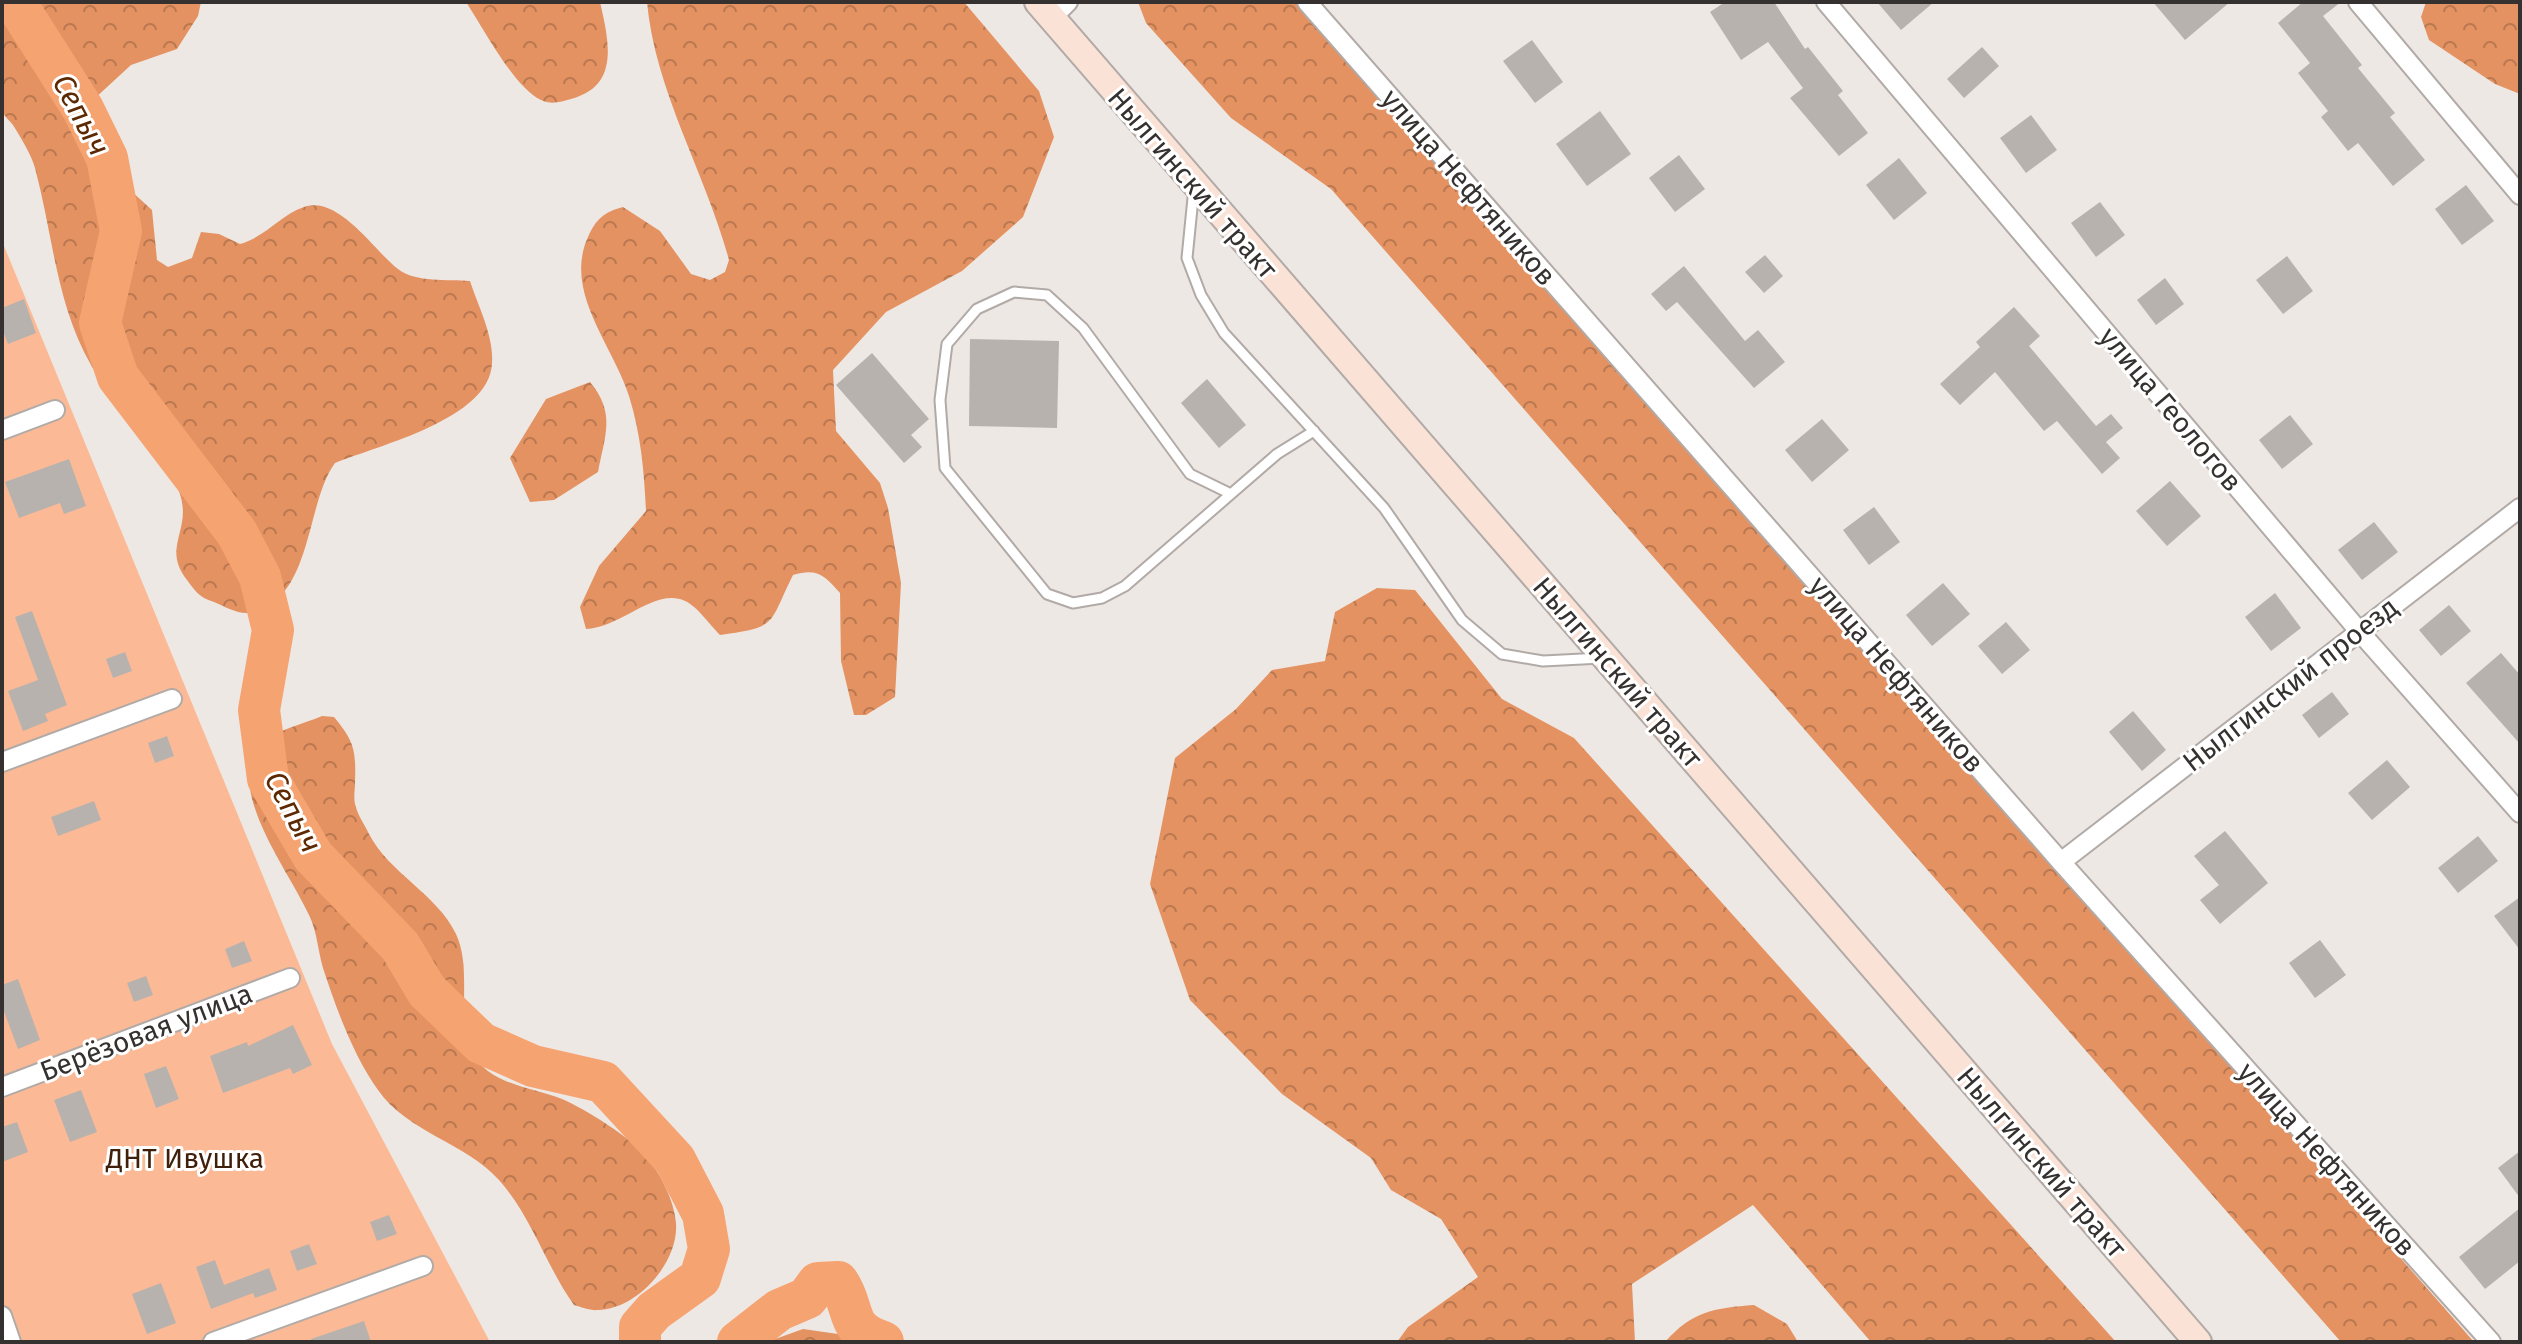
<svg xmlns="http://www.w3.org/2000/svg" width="2522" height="1344" font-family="'Fira Sans',sans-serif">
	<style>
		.forest { fill: url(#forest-crowns) }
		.garden { fill: #fbba95 }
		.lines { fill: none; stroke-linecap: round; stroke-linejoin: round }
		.river { stroke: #f6a372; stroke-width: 42 }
		.building { fill: #b8b2ae }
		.service-casing { stroke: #b1aaa7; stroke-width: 13 }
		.minor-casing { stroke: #b1aaa7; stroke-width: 22 }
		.secondary-casing { stroke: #b1aaa7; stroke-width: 30 }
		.service { stroke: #fff; stroke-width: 9 }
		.minor { stroke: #fff; stroke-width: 18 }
		.secondary { stroke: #fae3d6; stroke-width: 26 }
		.labels { text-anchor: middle; stroke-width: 6; stroke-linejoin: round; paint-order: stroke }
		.street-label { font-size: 28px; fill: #343130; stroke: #fff }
		.park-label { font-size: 28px; fill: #40200b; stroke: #fff }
		.water-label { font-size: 30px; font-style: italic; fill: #5d2902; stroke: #fff }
	</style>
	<defs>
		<pattern id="forest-crowns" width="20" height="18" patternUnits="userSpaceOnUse" patternTransform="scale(2)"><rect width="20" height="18" fill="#e49261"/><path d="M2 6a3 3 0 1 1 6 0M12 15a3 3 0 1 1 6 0" fill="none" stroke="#ba7850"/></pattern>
	</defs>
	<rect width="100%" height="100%" fill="#eee8e4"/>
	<!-- forest -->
	<g class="forest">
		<path d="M2,2H201L198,16L177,49L131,65L93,100L86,124L95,158L152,210L157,260L168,267L192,258L201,232L219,234L240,244C267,236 280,215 304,207C339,195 374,251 398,269C416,283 448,279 470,281C478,306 494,336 492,363C490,419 379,445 335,463C305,503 313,603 248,613C238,614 223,606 214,602C200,598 195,591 187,580C160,546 195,529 178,489C157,443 116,409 91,365C56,304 53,235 35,168C31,154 21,138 13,125C10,121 4,116 2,111C0,97 2,22 2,2Z"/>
		<path d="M466,2H600C609,42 620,86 571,99C561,102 551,105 541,100C513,86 484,29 466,2Z"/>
		<path d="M647,2H964L1039,91L1054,137L1023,217L962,271L886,312L833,370L836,431L880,483L888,508L901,583L895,697L866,715H854L841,661L840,593C824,575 817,568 793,575C768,625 779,627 720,635C710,625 697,606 685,601C655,587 621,628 586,629L580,607L599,566L646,511C644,470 641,435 629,396C613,345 563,292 588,237C596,219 604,212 623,207L660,231L691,274L710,280L725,272L729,260C706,174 655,91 647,2Z"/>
		<path d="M1138,2H1301L2474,1342H2341L1331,189L1231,118L1146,23Z"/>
		<path d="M2426,2H2520V94L2495,84L2429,40L2421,17Z"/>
		<path d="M590,382C616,413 605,435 598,472L554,500L530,502L510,458L546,399Z"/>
		<path d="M1377,588L1415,590L1502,699L1574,738L2116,1342H1871L1753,1205L1632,1284L1635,1342H1397L1408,1327L1478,1277L1441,1219L1391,1190L1371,1158L1282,1094L1190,1000L1150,884L1175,758L1236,709L1272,670L1325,661L1335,612Z"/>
		<path d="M322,716L334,717C355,742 356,751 355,783C355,790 353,800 356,807C358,816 365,825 369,834C390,874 437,894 456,934C473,971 455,1015 473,1053C487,1084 534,1088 562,1099C585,1109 632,1138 647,1157C661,1175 674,1200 676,1223C679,1262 638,1309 598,1310C591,1311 581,1307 574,1305C546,1266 532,1217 499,1180C465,1142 408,1133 378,1090C354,1057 336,1008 323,968C318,951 317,931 309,915C291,875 236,804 252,759C262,732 299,726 322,716Z"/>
		<path d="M1754,1305L1787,1324L1798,1342H1665C1692,1311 1715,1308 1754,1305Z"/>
		<path d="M803,1329L852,1336L861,1342H767Z"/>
	</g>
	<!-- garden -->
	<path class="garden" d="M2,241L332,1044L490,1342H2Z"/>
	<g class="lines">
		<!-- river -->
		<g class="river">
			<path d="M15,2L83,109L107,158L121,231L100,323L118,377L237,533L260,577L273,630L259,710L268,779L313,856L400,946L427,991L481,1043L533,1066L603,1082L675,1160L703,1214L709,1249L700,1278L654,1311L640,1327V1342"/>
			<path d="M738,1342L779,1310L807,1298L818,1283L838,1282C857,1310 843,1329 883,1342"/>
		</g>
	</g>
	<!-- building -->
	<g class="building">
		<path d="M1725,2H1774L1805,49L1808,47L1843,91L1838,95L1868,133L1839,156L1790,98L1803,88L1768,42L1741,60L1710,12Z"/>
		<path d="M1877,2H1934L1901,30Z"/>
		<path d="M2153,2H2230L2185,40Z"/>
		<path d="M2303,2H2341L2323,16L2362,65L2358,68L2395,113L2390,117L2425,160L2393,186L2358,143L2348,151L2321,117L2328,111L2298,73L2310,63L2278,23Z"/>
		<path d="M1532,40L1563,82L1535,103L1503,61Z"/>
		<path d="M1982,47L1999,66L1964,98L1947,79Z"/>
		<path d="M1600,111L1631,154L1587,186L1556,144Z"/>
		<path d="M2031,115L2057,150L2026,173L2000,138Z"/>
		<path d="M1679,155L1705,189L1675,212L1649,178Z"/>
		<path d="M1899,158L1927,193L1894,220L1866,185Z"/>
		<path d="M2466,185L2494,221L2462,245L2435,209Z"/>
		<path d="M2100,202L2125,235L2096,257L2071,223Z"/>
		<path d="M1765,255L1783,276L1764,293L1745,272Z"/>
		<path d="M2287,256L2313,291L2283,314L2256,280Z"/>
		<path d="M1684,266L1745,341L1758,330L1785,362L1754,388L1677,302L1666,311L1651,294Z"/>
		<path d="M2165,278L2184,304L2156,325L2137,300Z"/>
		<path d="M24,299L36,333L8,344L2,328V308Z"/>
		<path d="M2014,307L2040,336L2029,346L2096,426L2111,414L2123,428L2106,442L2120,458L2102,474L2057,421L2044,431L1995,372L1960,405L1940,384L1980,347L1976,342Z"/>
		<path d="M970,339L1059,341L1057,428L969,426Z"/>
		<path d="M872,353L929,419L911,435L922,447L904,463L836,385Z"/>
		<path d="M1207,379L1246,425L1219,448L1181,403Z"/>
		<path d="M2290,415L2313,444L2282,469L2259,440Z"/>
		<path d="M1822,419L1849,450L1812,482L1785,450Z"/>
		<path d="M69,459L86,506L64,514L60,503L19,518L5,482Z"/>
		<path d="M2170,481L2201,516L2167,546L2136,511Z"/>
		<path d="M1874,507L1900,542L1869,565L1843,530Z"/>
		<path d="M2374,522L2398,552L2362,580L2338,550Z"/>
		<path d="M1943,583L1970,614L1932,646L1906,615Z"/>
		<path d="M2275,593L2301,628L2271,651L2245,617Z"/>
		<path d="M2449,605L2471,631L2441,656L2419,630Z"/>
		<path d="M32,611L67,705L45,714L48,721L23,731L8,691L38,680L15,617Z"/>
		<path d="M2006,622L2030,650L2002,674L1978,646Z"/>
		<path d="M125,652L132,671L113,678L106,659Z"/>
		<path d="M2501,653L2520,675V744L2466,683Z"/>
		<path d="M2332,692L2349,714L2319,738L2302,715Z"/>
		<path d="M2133,711L2166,750L2142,771L2109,732Z"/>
		<path d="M167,736L174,756L155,763L148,743Z"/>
		<path d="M2387,760L2410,787L2372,820L2348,793Z"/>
		<path d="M94,801L101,820L58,836L51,817Z"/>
		<path d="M2225,831L2268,883L2220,924L2200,900L2219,885L2194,856Z"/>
		<path d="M2478,836L2498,861L2458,893L2438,868Z"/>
		<path d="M2520,897V950L2494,916Z"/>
		<path d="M2320,940L2346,975L2315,998L2289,963Z"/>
		<path d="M244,941L252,961L232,968L225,949Z"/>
		<path d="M146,976L153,995L134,1002L127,983Z"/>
		<path d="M18,979L40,1040L18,1049L2,1006V985Z"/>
		<path d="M293,1025L312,1065L293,1074L290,1068L223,1093L210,1056L247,1042L248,1046Z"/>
		<path d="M166,1066L179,1099L156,1108L144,1074Z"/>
		<path d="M81,1090L97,1132L70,1142L54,1100Z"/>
		<path d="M17,1122L28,1152L2,1162V1127Z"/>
		<path d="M2520,1151V1198L2498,1168Z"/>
		<path d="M2520,1208V1261L2485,1289L2459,1257Z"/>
		<path d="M389,1215L397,1234L377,1241L370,1222Z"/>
		<path d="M309,1244L317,1264L297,1271L290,1251Z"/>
		<path d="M215,1260L224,1285L269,1268L277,1290L255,1298L253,1293L211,1309L196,1267Z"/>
		<path d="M161,1283L176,1323L147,1334L132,1294Z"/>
		<path d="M364,1321L371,1342H312L311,1339Z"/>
	</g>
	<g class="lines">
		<!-- service casing -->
		<g class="service-casing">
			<g id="service">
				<path d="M1194,188L1187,258L1201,295L1224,333L1384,508L1462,620L1502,654L1543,661L1602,658"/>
				<path d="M1231,494L1190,474L1083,328L1047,295L1014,292L977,309L947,344L940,400L945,468L1047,594L1073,603L1102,598L1125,586L1277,454L1314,431"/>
			</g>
		</g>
		<!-- minor casing -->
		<g class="minor-casing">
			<g id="minor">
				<path d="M1307,2L2061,862L2491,1342"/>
				<path d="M1826,2L2359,631L2520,813"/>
				<path d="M2358,2L2520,195"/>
				<path d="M1052,18L1068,2"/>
				<path d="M2,430L55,410"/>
				<path d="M2,762L172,699"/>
				<path d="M2061,862L2520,508"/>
				<path d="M2,1087L290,978"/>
				<path d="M2,1316L11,1342"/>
				<path d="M213,1342L423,1266"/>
			</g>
		</g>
		<!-- secondary casing -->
		<g class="secondary-casing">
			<path id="secondary" d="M1038,2L2198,1342"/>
		</g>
		<!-- service -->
		<use href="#service" class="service"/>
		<!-- minor -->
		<use href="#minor" class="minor"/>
		<!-- secondary -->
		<use href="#secondary" class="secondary"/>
	</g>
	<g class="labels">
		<!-- street labels -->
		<g class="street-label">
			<text transform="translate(1193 183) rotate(49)" y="10">Нылгинский тракт</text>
			<text transform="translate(1469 187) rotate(49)" y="10">улица Нефтяников</text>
			<text transform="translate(2171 409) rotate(50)" y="10">улица Геологов</text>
			<text transform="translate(1618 672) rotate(49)" y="10">Нылгинский тракт</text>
			<text transform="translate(1897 674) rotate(49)" y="10">улица Нефтяников</text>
			<text transform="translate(2290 684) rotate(-38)" y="10">Нылгинский проезд</text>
			<text transform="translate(146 1032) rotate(-21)" y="10">Берёзовая улица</text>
			<text transform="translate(2327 1159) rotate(48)" y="10">улица Нефтяников</text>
			<text transform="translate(2042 1162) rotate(49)" y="10">Нылгинский тракт</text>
		</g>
		<!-- park labels -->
		<g class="park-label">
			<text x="185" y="1168">ДНТ Ивушка</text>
		</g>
		<!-- water labels -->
		<g class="water-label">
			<text transform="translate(81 115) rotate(62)" y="10">Сепыч</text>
			<text transform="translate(293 812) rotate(62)" y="10">Сепыч</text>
		</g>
	</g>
	<!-- border -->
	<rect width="2522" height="1344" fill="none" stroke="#343130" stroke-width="8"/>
</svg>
